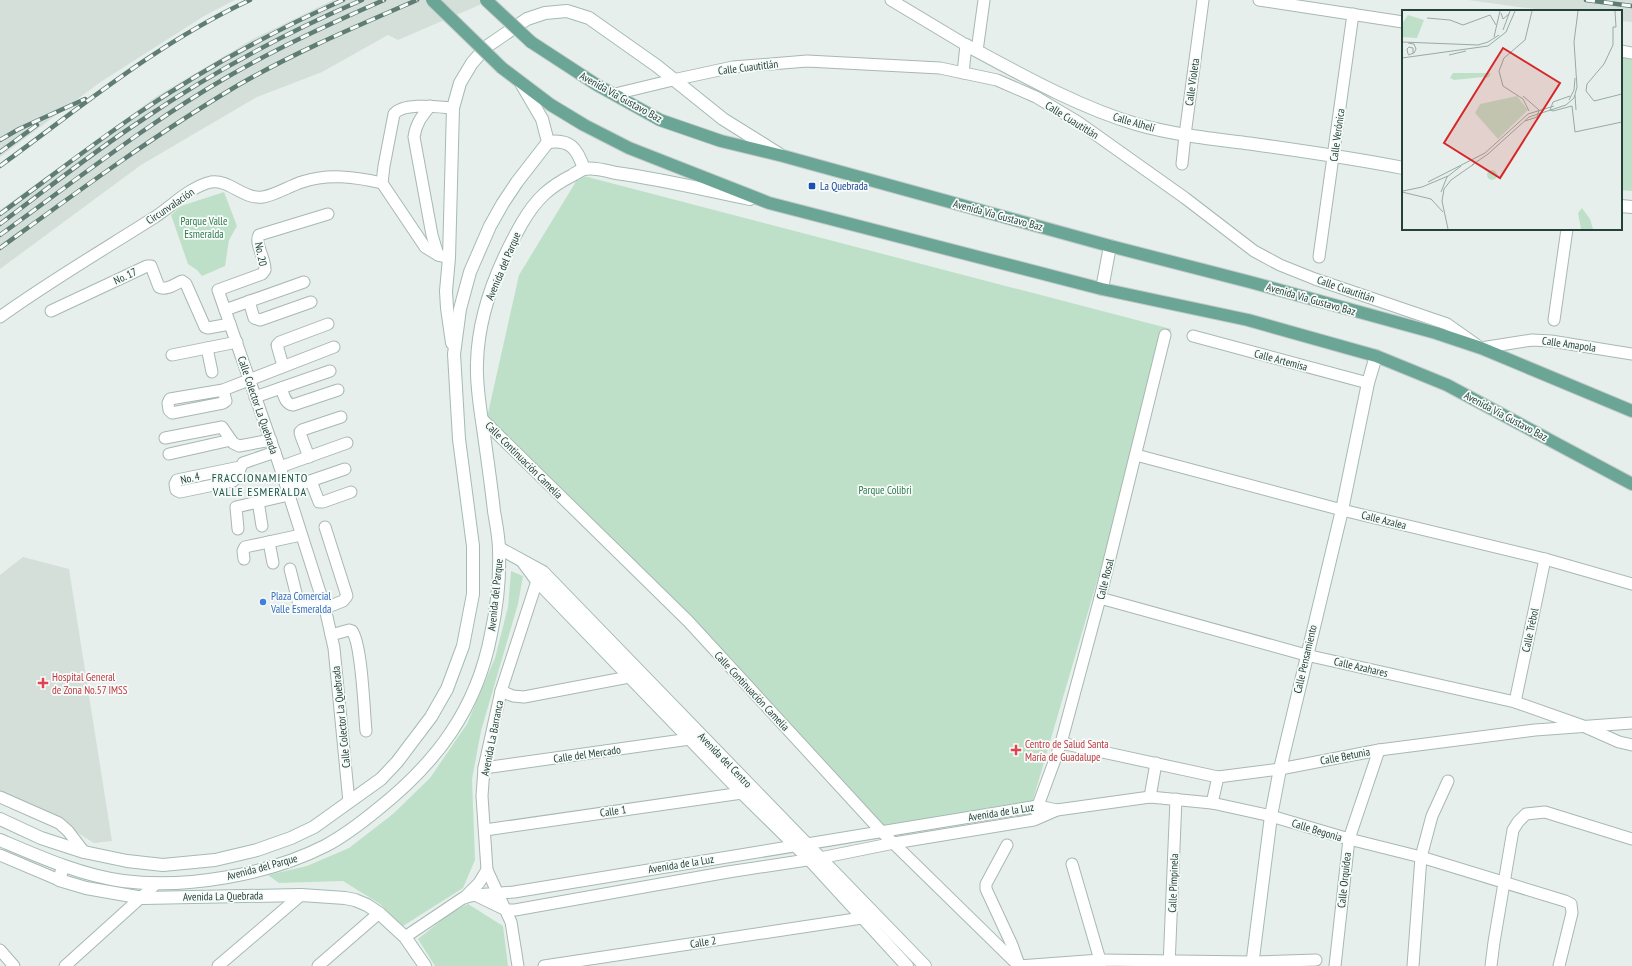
<svg xmlns="http://www.w3.org/2000/svg" width="1632" height="966" font-family="'PT Sans Narrow',sans-serif">
	<style>
		.built { fill: #d4dfda }
		.green { fill: #bfe0c8 }
		.lines { fill: none; stroke-linecap: round; stroke-linejoin: round }
		.street-casing { stroke: #a8b8b2; stroke-width: 13 }
		.secondary-casing { stroke: #a4bbb3; stroke-width: 14 }
		.primary-casing { stroke: #c2cac8; stroke-width: 14 }
		.street { stroke: #fff; stroke-width: 11 }
		.secondary { stroke: #fff; stroke-width: 12 }
		.primary { stroke: #6aa596; stroke-width: 12 }
		.rail-casing { stroke: #5f7d75; stroke-width: 4.5 }
		.rail { stroke: #f7fbf9; stroke-width: 3; stroke-dasharray: 9; stroke-linecap: butt }
		.primary-bridge-casing { stroke: #c2cac8; stroke-width: 14; stroke-linecap: butt }
		.primary-bridge { stroke: #6aa596; stroke-width: 12 }
		.transit-dot { fill: #1a4fb4; stroke: #f7fbf9; stroke-width: 1.5 }
		.shop-dot { fill: #3f7fe0; stroke: #f7fbf9; stroke-width: 1.5 }
		.health-dot { fill: #e0444e; stroke: #f7fbf9; stroke-width: 1.5 }
		.labels { text-anchor: middle; stroke-width: 3.5; stroke-linejoin: round; paint-order: stroke }
		.street-label { font-size: 11px; fill: #24423a; stroke: #f7fbf9 }
		.transit-label { font-size: 11px; fill: #164399; stroke: #f7fbf9; text-anchor: start }
		.park-label { font-size: 11px; fill: #2d7a4b; stroke: #f7fbf9 }
		.shop-label { font-size: 11px; fill: #366cbe; stroke: #f7fbf9; text-anchor: start }
		.health-label { font-size: 11px; fill: #be3a42; stroke: #f7fbf9; text-anchor: start }
		.neighbourhood-label { font-size: 12px; letter-spacing: 1px; fill: #1f5548; stroke: #f7fbf9 }
		.inset-road { fill: none; stroke: #98aaa4; stroke-width: 1 }
		.view { fill: #d62828; fill-opacity: 0.15; stroke: #d62828; stroke-width: 2 }
		.inset-edge { fill: none; stroke: #24423a; stroke-width: 2 }
	</style>
	<rect width="100%" height="100%" fill="#e6efeb"/>
	<!-- built -->
	<g class="built">
		<path d="M0,0H235L204,16L99,83L0,157Z"/>
		<path d="M333,0H491L398,40L388,35L322,72L257,97L141,165L0,269V210L157,96L253,39Z"/>
		<path d="M1468,0H1632V22L1621,21V11H1549Z"/>
		<path d="M23,557L69,569L112,841L94,843L78,833L64,819L0,792V575Z"/>
	</g>
	<!-- green -->
	<g class="green">
		<path d="M1621,51L1632,53V191L1621,190Z"/>
		<path d="M580,175L1171,329L1030,810L875,826L733,660L486,422L519,275Z"/>
		<path d="M224,192L237,226L229,240L225,266L202,276L197,270L188,264L171,215L181,206Z"/>
		<path d="M511,571L523,576L518,604L481,731L472,779L475,860L463,888L403,926L380,904L343,881L279,883L268,875L307,866L349,848L393,814L430,778L467,724L495,658L508,607Z"/>
		<path d="M468,904L503,926L508,966H435L418,939L452,912Z"/>
	</g>
	<g class="lines">
		<!-- street casing -->
		<g class="street-casing">
			<g id="street">
				<path d="M891,0L966,45L963,73"/>
				<path d="M1259,0L1403,22"/>
				<path d="M977,51L984,0"/>
				<path d="M1621,51L1632,53"/>
				<path d="M615,94L673,80L733,67L807,61L940,68L997,80L1036,97L1078,122L1185,198L1254,251L1280,265L1315,279L1447,324L1481,348L1532,340L1551,341L1632,354"/>
				<path d="M430,106C422,116 416,123 414,137L432,235L438,255"/>
				<path d="M1182,164L1185,135L1203,0"/>
				<path d="M328,214L259,235C254,243 266,260 265,270L262,274L218,290L280,467L325,608L334,648L349,802"/>
				<path d="M1319,257L1353,14"/>
				<path d="M449,258L438,255L425,247L382,183L384,166L394,114C404,102 438,107 453,108"/>
				<path d="M249,301L254,318L260,320L311,302"/>
				<path d="M225,310L304,282"/>
				<path d="M51,311L147,266H151L159,287C166,291 175,284 182,281L186,284L205,327L208,328L230,324"/>
				<path d="M0,317C50,281 103,250 155,217C173,205 190,187 211,182C229,179 244,200 263,197C276,195 289,186 302,182C328,173 356,177 382,183"/>
				<path d="M1554,320L1567,229"/>
				<path d="M1193,336L1368,383"/>
				<path d="M207,348L212,372"/>
				<path d="M172,355L237,342"/>
				<path d="M283,366L277,345L280,342L328,324"/>
				<path d="M281,388C284,395 285,404 293,405L338,390"/>
				<path d="M223,390L226,401L223,403L172,413L169,410L168,403L170,399L223,390L334,347"/>
				<path d="M255,397L330,371"/>
				<path d="M482,419L688,621L880,830L1019,966L1100,960L1253,962L1316,960"/>
				<path d="M165,438L222,427L233,443L239,446L271,440"/>
				<path d="M169,454L231,440"/>
				<path d="M1136,455L1342,510L1545,559L1632,584"/>
				<path d="M309,457L301,436L300,432L302,430L341,417"/>
				<path d="M240,467L177,480L175,484L176,490L180,492L233,481C239,477 239,468 243,463L275,452"/>
				<path d="M280,467L347,443"/>
				<path d="M311,481L319,502H323L351,492"/>
				<path d="M287,489L345,469"/>
				<path d="M258,501L262,526"/>
				<path d="M238,529L236,507L289,495"/>
				<path d="M269,542L273,563"/>
				<path d="M244,559L243,551L245,547L301,535"/>
				<path d="M290,569L299,605L323,602"/>
				<path d="M1100,598L1306,655L1515,702L1583,726L1619,742L1632,745"/>
				<path d="M325,608L343,601L347,596L325,527"/>
				<path d="M331,635L349,630L352,631C362,644 364,711 366,731"/>
				<path d="M501,691L513,696L524,697L629,677"/>
				<path d="M1515,702L1545,559"/>
				<path d="M1061,743L1218,777L1280,769L1379,750L1535,730L1632,723"/>
				<path d="M484,768L690,739"/>
				<path d="M0,797L59,823L68,831L84,852"/>
				<path d="M1150,797L1156,763"/>
				<path d="M1212,803L1218,777"/>
				<path d="M1036,811L1061,743L1100,598L1165,335"/>
				<path d="M485,830L742,793"/>
				<path d="M1007,845L986,884V889L1012,945L1018,962"/>
				<path d="M0,855L59,880"/>
				<path d="M1072,864L1100,960V965"/>
				<path d="M475,895L506,910H515L728,872L820,858L894,843L1034,820L1057,810L1150,797L1212,803L1271,816L1349,839L1421,857L1565,901L1571,904L1572,913L1559,966"/>
				<path d="M464,898L479,883L487,870"/>
				<path d="M405,937L463,898L475,895L514,892L1038,806L1057,810"/>
				<path d="M0,950L14,966"/>
				<path d="M65,966L157,883"/>
				<path d="M218,966L301,895"/>
				<path d="M318,966L379,913"/>
				<path d="M518,966L511,922L487,870L482,796L484,768L501,691L537,581L542,574"/>
				<path d="M544,966L862,918"/>
				<path d="M1169,966L1176,799"/>
				<path d="M1335,966L1349,839L1379,750"/>
				<path d="M1413,966L1421,857L1432,816L1448,781"/>
				<path d="M1491,966L1494,942L1513,830L1518,822L1526,814L1545,812L1632,839"/>
			</g>
		</g>
		<!-- secondary casing -->
		<g class="secondary-casing">
			<g id="secondary">
				<path d="M966,45C1020,74 1078,107 1136,124C1174,135 1214,139 1253,144C1303,151 1353,158 1403,168"/>
				<path d="M548,142C570,139 577,148 584,169"/>
				<path d="M1621,206L1632,207"/>
				<path d="M1102,289L1110,246"/>
				<path d="M452,343L447,308L446,291L449,258L453,108L460,83L472,63L486,47L527,19L545,13L567,11L589,18L657,66L723,119L779,154"/>
				<path d="M499,548L543,572L925,966"/>
				<path d="M523,562L537,581L742,793L809,859L907,966"/>
				<path d="M0,819L41,838L84,852L127,861L163,865L215,860L257,850L291,838L314,827L381,779L397,762L431,717L447,689L463,646L473,594V546L459,439L454,354L460,309L470,272L490,226L503,203L517,182L548,142L542,119L521,83"/>
				<path d="M0,840C40,857 80,875 123,881C185,889 268,875 325,846C344,836 361,823 378,809C436,763 477,709 491,634C497,607 500,578 499,550C499,537 496,524 494,511C491,484 487,456 483,428C480,407 476,385 477,363C478,314 498,265 522,223C536,199 549,187 573,175C574,174 583,169 584,169C594,167 607,171 616,173C661,179 706,190 750,199"/>
				<path d="M63,867L59,880L86,888L143,898L301,895L345,898L355,900L367,905L379,913L405,937L425,966"/>
				<path d="M1252,966L1271,816L1280,769L1342,510L1368,383L1376,356"/>
			</g>
		</g>
		<!-- primary casing -->
		<g class="primary-casing">
			<g id="primary">
				<path d="M531,42L597,85L660,120L721,141L783,156L1110,246L1250,282L1436,333L1481,348L1632,411"/>
				<path d="M502,68L551,105L584,125L629,148L769,203L1102,289L1248,320L1376,356L1447,385L1632,484"/>
			</g>
		</g>
		<!-- street -->
		<use href="#street" class="street"/>
		<!-- secondary -->
		<use href="#secondary" class="secondary"/>
		<!-- primary -->
		<use href="#primary" class="primary"/>
		<!-- rail casing -->
		<g class="rail-casing">
			<g id="rail">
				<path d="M1586,0L1632,6"/>
				<path d="M0,140L19,129L85,99"/>
				<path d="M0,152L37,125"/>
				<path d="M0,166C81,107 159,42 250,0"/>
				<path d="M0,214C45,181 90,146 137,114C202,70 271,32 343,0"/>
				<path d="M0,224C47,189 93,152 142,120C211,73 285,33 362,0"/>
				<path d="M0,235C75,181 149,122 229,76C279,47 332,23 384,0"/>
				<path d="M0,248C77,192 153,136 235,87C293,53 355,27 417,0"/>
			</g>
		</g>
		<!-- rail -->
		<use href="#rail" class="rail"/>
		<!-- primary-bridge casing -->
		<g class="primary-bridge-casing">
			<g id="primary-bridge">
				<path d="M432,0L502,68"/>
				<path d="M486,0L531,42"/>
			</g>
		</g>
		<!-- primary-bridge -->
		<use href="#primary-bridge" class="primary-bridge"/>
	</g>
	<!-- markers -->
	<rect class="transit-dot" x="808" y="182" width="8" height="8" rx="2"/>
	<circle class="shop-dot" cx="263" cy="602" r="4"/>
	<g class="health-dot">
		<path d="M41 677h4v4h4v4h-4v4h-4v-4h-4v-4h4z"/>
		<path d="M1014 744h4v4h4v4h-4v4h-4v-4h-4v-4h4z"/>
	</g>
	<g class="labels">
		<!-- street labels -->
		<g class="street-label">
			<text transform="translate(748 67) rotate(-7)" y="4">Calle Cuautitlán</text>
			<text transform="translate(1192 82) rotate(-82)" y="4">Calle Violeta</text>
			<text transform="translate(621 97) rotate(29)" y="4">Avenida Vía Gustavo Baz</text>
			<text transform="translate(1072 120) rotate(32)" y="4">Calle Cuautitlán</text>
			<text transform="translate(1134 122) rotate(16)" y="4">Calle Alhelí</text>
			<text transform="translate(1337 135) rotate(-82)" y="4">Calle Verónica</text>
			<text transform="translate(170 206) rotate(-34)" y="4">Circunvalación</text>
			<text transform="translate(998 215) rotate(15)" y="4">Avenida Vía Gustavo Baz</text>
			<text transform="translate(261 254) rotate(79)" y="4">No. 20</text>
			<text transform="translate(503 266) rotate(-67)" y="4">Avenida del Parque</text>
			<text transform="translate(125 276) rotate(-25)" y="4">No. 17</text>
			<text transform="translate(1346 289) rotate(19)" y="4">Calle Cuautitlán</text>
			<text transform="translate(1311 299) rotate(16)" y="4">Avenida Vía Gustavo Baz</text>
			<text transform="translate(1569 344) rotate(8)" y="4">Calle Amapola</text>
			<text transform="translate(1281 360) rotate(15)" y="4">Calle Artemisa</text>
			<text transform="translate(258 405) rotate(71)" y="4">Calle Colector La Quebrada</text>
			<text transform="translate(1506 416) rotate(28)" y="4">Avenida Via Gustavo Baz</text>
			<text transform="translate(524 460) rotate(45)" y="4">Calle Continuación Camelia</text>
			<text transform="translate(190 478) rotate(-13)" y="4">No. 4</text>
			<text transform="translate(1384 520) rotate(14)" y="4">Calle Azalea</text>
			<text transform="translate(1105 579) rotate(-76)" y="4">Calle Rosal</text>
			<text transform="translate(495 595) rotate(-84)" y="4">Avenida del Parque</text>
			<text transform="translate(1530 630) rotate(-78)" y="4">Calle Trébol</text>
			<text transform="translate(1305 659) rotate(-77)" y="4">Calle Pensamiento</text>
			<text transform="translate(1361 667) rotate(13)" y="4">Calle Azahares</text>
			<text transform="translate(752 691) rotate(47)" y="4">Calle Continuación Camelia</text>
			<text transform="translate(341 717) rotate(-96)" y="4">Calle Colector La Quebrada</text>
			<text transform="translate(492 738) rotate(-79)" y="4">Avenida La Barranca</text>
			<text transform="translate(587 754) rotate(-8)" y="4">Calle del Mercado</text>
			<text transform="translate(1345 756) rotate(-11)" y="4">Calle Betunia</text>
			<text transform="translate(725 760) rotate(46)" y="4">Avenida del Centro</text>
			<text transform="translate(613 811) rotate(-8)" y="4">Calle 1</text>
			<text transform="translate(1001 812) rotate(-9)" y="4">Avenida de la Luz</text>
			<text transform="translate(1317 830) rotate(17)" y="4">Calle Begonia</text>
			<text transform="translate(681 864) rotate(-9)" y="4">Avenida de la Luz</text>
			<text transform="translate(262 867) rotate(-15)" y="4">Avenida del Parque</text>
			<text transform="translate(1344 880) rotate(-84)" y="4">Calle Orquídea</text>
			<text transform="translate(1173 883) rotate(-88)" y="4">Calle Pimpinela</text>
			<text transform="translate(223 896) rotate(-1)" y="4">Avenida La Quebrada</text>
			<text transform="translate(703 942) rotate(-9)" y="4">Calle 2</text>
		</g>
		<!-- transit labels -->
		<g class="transit-label">
			<text x="820" y="190">La Quebrada</text>
		</g>
		<!-- park labels -->
		<g class="park-label">
			<text x="204" y="225">Parque Valle<tspan x="204" dy="13">Esmeralda</tspan></text>
			<text x="885" y="494">Parque Colibri</text>
		</g>
		<!-- shop labels -->
		<g class="shop-label">
			<text x="271" y="600">Plaza Comercial<tspan x="271" dy="13">Valle Esmeralda</tspan></text>
		</g>
		<!-- health labels -->
		<g class="health-label">
			<text x="52" y="681">Hospital General<tspan x="52" dy="13">de Zona No.57 IMSS</tspan></text>
			<text x="1025" y="748">Centro de Salud Santa<tspan x="1025" dy="13">María de Guadalupe</tspan></text>
		</g>
		<!-- neighbourhood labels -->
		<g class="neighbourhood-label">
			<text x="260" y="482">FRACCIONAMIENTO<tspan x="260" dy="14">VALLE ESMERALDA</tspan></text>
		</g>
	</g>
	<!-- overview -->
	<g transform="translate(1402 10)">
		<rect width="220" height="220" fill="#e6efeb"/>
		<path d="M6,5L22,10L15,28L0,27V14ZM51,63H88V66L85,68L81,67L52,70L48,68ZM115,86L126,100L96,129L73,103L78,94ZM85 165a5 5 0 1 1 10 0a5 5 0 1 1-10 0ZM180,198L188,209L191,219H179L176,203Z" fill="#bfe0c8"/>
		<path class="inset-road" d="M213,1L214,17H211V35L202,54L185,74L184,81L192,91L220,84M99,3L101,9L107,4M25,8L48,10L61,15L88,5L94,15M101,20L108,1M92,27L98,1M0,32L76,35L86,32L97,25M6,44L5,39L7,37L11,38V43M6,45L12,43L14,39L12,34L6,33M47,45L64,41M0,48L86,36L104,22L113,1M173,85L174,100M121,86L137,100L135,107L123,111M168,86L151,92L148,100L151,101L170,96L173,122L220,112M167,90L172,80L173,68M127,101L121,89L101,76L97,61L102,48L123,30L130,1M70,155L86,144L127,107L164,95L172,88L175,77L172,32L176,1M26,172L83,143L126,104L152,96M1,181L20,177L46,166M0,182L29,189L41,202M39,182L45,167L59,156M46,219L40,191L42,179L49,170L72,154"/>
		<path class="view" d="M101,38L158,73L98,168L42,133Z"/>
		<rect width="220" height="220" class="inset-edge"/>
	</g>
</svg>
